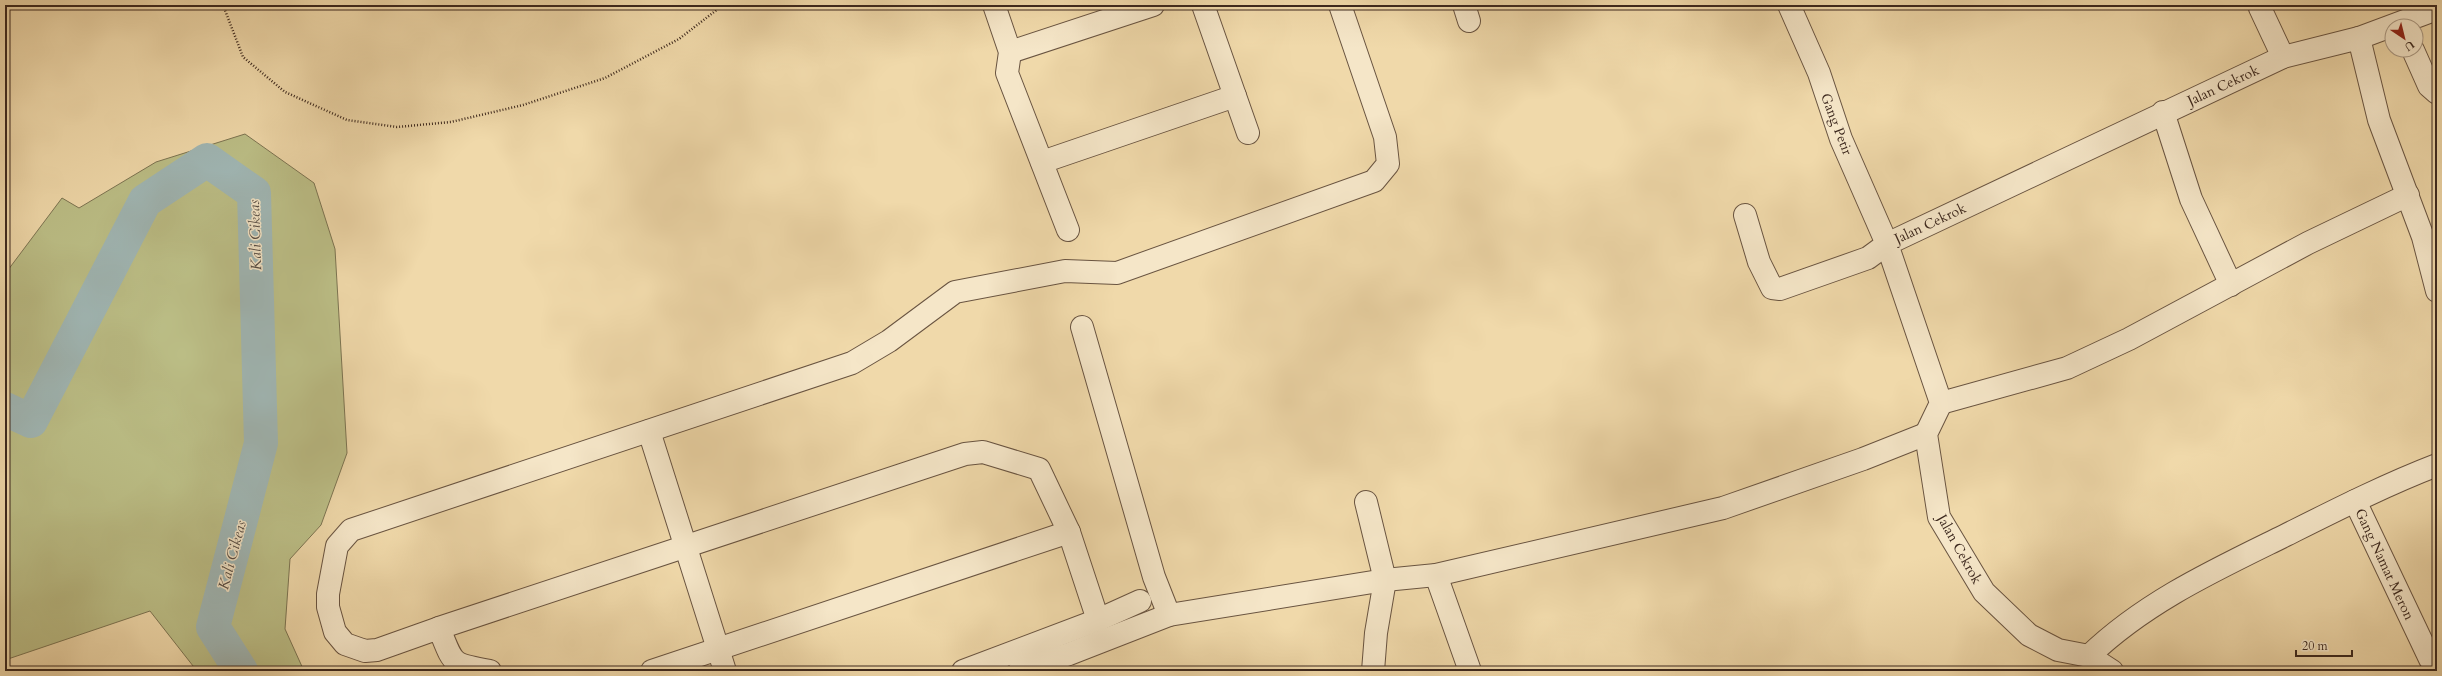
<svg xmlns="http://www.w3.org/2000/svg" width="2442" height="676" font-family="Cardo,serif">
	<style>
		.green { fill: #bcbf87; stroke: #7c7452 }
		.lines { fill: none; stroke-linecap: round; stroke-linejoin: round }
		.river { stroke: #a0b7b5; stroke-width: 34 }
		.minor-casing { stroke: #695441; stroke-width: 24 }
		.path { stroke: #3c281e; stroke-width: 2.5; stroke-dasharray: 1 2; stroke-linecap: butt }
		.minor { stroke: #f5e6c8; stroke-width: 22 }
		.labels { text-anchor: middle; stroke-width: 3; stroke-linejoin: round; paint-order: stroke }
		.street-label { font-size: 14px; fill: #3c281e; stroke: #f5e6c8 }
		.water-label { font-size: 15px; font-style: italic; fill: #554c44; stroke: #f5e6c8 }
	</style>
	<rect width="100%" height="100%" fill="#f0d9aa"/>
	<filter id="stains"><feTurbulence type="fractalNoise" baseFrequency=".005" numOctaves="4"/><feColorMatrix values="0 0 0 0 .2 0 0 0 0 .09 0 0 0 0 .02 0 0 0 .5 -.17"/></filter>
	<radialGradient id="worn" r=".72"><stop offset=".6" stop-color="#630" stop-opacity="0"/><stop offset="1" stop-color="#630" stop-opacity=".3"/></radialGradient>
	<!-- green -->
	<path class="green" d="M245,134L314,183L335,249L347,453L321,525L290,559L285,629L304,671H197L150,611L5,660V274L62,198L79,208L156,162Z"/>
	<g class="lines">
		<!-- river -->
		<path class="river" d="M5,409L31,421L145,201L207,160L254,193L261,443L213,627L241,671"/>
		<!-- minor casing -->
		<g class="minor-casing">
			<g id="minor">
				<path d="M994,5L1010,52L1007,73L1068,230"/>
				<path d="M1203,5L1248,133"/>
				<path d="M1464,5L1469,21"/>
				<path d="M2260,8L2283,57"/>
				<path d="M2359,38L2379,120L2423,237L2437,291"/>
				<path d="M2413,50L2429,86L2437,93"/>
				<path d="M1010,52L1153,5"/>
				<path d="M2163,112L2191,199L2231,285"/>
				<path d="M1042,162L1235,96"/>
				<path d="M1745,215L1759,262L1772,288L1780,289L1868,258L1887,244L1841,139L1819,73L1789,5"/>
				<path d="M1082,327L1154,577L1169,615"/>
				<path d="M1941,403L2067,368L2129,339L2308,243L2408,195"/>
				<path d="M649,431L725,671"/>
				<path d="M2355,501L2430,659L2437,669"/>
				<path d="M1366,502L1385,580L1376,633L1373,671"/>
				<path d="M1436,575L1470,671"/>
				<path d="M439,628L965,454L983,452L1039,469L1069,532L1098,620"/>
				<path d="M2089,656C2145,602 2215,570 2284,536C2334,511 2385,485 2437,465"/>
				<path d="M490,671C450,664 454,665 439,628L377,650L365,651L345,644L335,632L328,607V594L337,546L351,530L852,363L889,341L955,292L1065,271L1117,273L1374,181L1388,164L1385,137L1340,5"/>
				<path d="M652,671L1069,532"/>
				<path d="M963,671L1098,620L1140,601"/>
				<path d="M1019,671L1069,654L1169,615L1385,580L1436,575L1723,508L1863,459L1926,434"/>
				<path d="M2112,671L2089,656L2058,650L2029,635L1984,592L1939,517L1926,434L1941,403L1887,244L2283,57L2359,38L2437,9"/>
			</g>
		</g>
		<!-- path -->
		<path class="path" d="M223,5L243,57L285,92L347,120L397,127L451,122L523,105L605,78L679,39L723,5"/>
		<!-- minor -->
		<use href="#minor" class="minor"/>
	</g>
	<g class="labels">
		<!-- street labels -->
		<g class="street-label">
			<text transform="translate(2223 85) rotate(-25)" y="5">Jalan Cekrok</text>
			<text transform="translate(1837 124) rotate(69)" y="5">Gang Petir</text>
			<text transform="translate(1930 223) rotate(-25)" y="5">Jalan Cekrok</text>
			<text transform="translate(1960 549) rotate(61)" y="5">Jalan Cekrok</text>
			<text transform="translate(2385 564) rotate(65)" y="5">Gang Namat Meron</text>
		</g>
		<!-- water labels -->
		<g class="water-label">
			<text transform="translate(255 235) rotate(-92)" y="5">Kali Cikeas</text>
			<text transform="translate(232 555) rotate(-75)" y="5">Kali Cikeas</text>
		</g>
	</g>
	<!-- margin -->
	<rect width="2442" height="676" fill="none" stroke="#f0d9aa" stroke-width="20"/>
	<rect x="6" y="6" width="2430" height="664" fill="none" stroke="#3c281e" stroke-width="2"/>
	<rect x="10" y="10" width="2422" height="656" fill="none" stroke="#3c281e"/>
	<!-- north arrow -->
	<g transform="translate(2404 38) rotate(145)"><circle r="19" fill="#f5e6c8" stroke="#ab9a84"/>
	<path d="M0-3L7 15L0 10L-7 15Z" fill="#8f2418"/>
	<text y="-6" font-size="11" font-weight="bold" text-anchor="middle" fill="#3c281e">U</text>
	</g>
	<!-- scale -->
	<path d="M2296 650v6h56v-6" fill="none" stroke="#3c281e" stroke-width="2"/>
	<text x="2302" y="650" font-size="12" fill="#3c281e" stroke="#f5e6c8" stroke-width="3" paint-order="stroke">20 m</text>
	<rect width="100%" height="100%" filter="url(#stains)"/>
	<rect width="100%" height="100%" fill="url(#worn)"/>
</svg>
